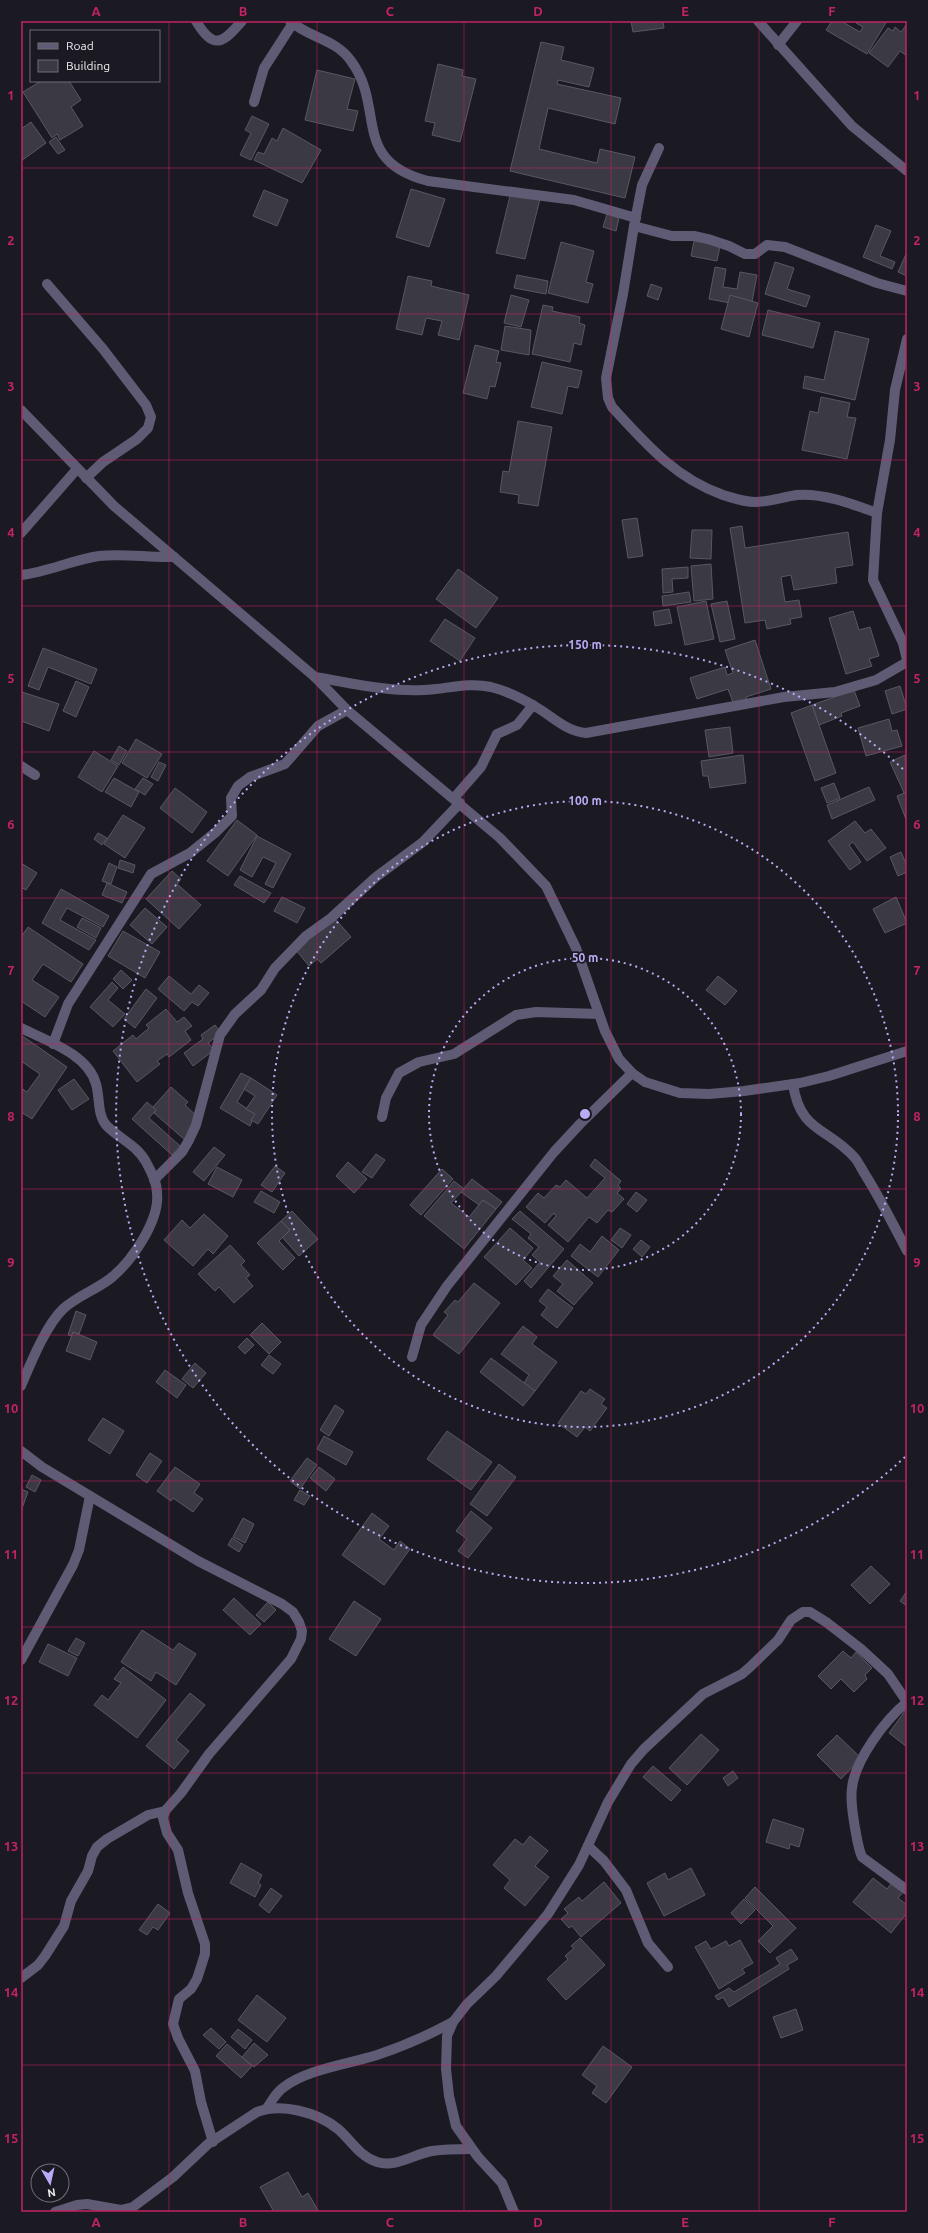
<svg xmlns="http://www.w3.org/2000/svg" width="928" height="2233" font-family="Ubuntu,sans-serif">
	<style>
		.building { fill: #3b3943; stroke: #595761 }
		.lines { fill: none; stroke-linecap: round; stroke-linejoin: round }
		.minor { stroke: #605b75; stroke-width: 10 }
		.grid { fill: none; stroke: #c42363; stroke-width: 1; stroke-opacity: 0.55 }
		.ring { fill: none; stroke: #bbaaf6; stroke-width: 2; stroke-dasharray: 2 4 }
		.centre { fill: #bbaaf6; stroke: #1b1922; stroke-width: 2 }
		.ring-label { font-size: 12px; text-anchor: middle; font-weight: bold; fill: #bbaaf6; stroke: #1b1922; stroke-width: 3.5; stroke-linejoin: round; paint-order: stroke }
		.neatline { fill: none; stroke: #c42363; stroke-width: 1.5 }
		.grid-label { font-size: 13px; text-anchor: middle; font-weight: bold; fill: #c42363 }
	</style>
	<rect width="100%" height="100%" fill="#1b1922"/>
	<!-- building -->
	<g class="building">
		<path d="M631,21H663L664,28L633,32Z"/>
		<path d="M832,21H841L860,32L863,27L856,23L857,21H887L867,54L826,30Z"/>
		<path d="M907,24V56L900,51L888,67L869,53L888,28L893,31L895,27L901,32Z"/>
		<path d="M541,42L564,47L561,60L594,68L589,87L558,80L557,84L621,98L615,124L548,108L539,149L597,163L600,149L635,157L625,198L510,171Z"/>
		<path d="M438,64L463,70L462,76L476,79L460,142L432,135L435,123L425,121Z"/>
		<path d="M317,70L355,79L347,109L358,111L353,131L305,120Z"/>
		<path d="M41,81H69L81,100L71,107L83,126L60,140L57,134L52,138L23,92Z"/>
		<path d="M252,116L269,124L251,160L240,155L251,133L245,130Z"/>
		<path d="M31,122L46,143L21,161V129Z"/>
		<path d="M283,128L321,150L302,183L254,160L258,152L264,154L272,138L277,141Z"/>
		<path d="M56,137L65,150L58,154L49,142Z"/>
		<path d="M411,189L445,199L429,247L396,237Z"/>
		<path d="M264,190L288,200L277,226L253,216Z"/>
		<path d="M511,192L540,199L525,259L496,253Z"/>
		<path d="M607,214L619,218L616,231L603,227Z"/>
		<path d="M876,225L891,231L880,256L895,262L892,269L863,257Z"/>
		<path d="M694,241L720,246L717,261L691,256Z"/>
		<path d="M561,242L594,251L586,282L593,284L588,303L548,293Z"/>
		<path d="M907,252V276L898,272Z"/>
		<path d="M775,262L794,268L787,289L810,296L806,307L765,294Z"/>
		<path d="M715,267L726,269L723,287L737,289L740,272L757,275L751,307L709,299Z"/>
		<path d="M517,275L548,281L546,294L514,288Z"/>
		<path d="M408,276L432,281L431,286L469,295L459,340L438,335L442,321L426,318L422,335L396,329Z"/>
		<path d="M651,284L662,288L658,300L647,296Z"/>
		<path d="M511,295L529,300L521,327L504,323Z"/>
		<path d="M730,295L758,303L749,337L721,329Z"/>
		<path d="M543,305L553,307L552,311L580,317L579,323L585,325L581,345L574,343L570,362L532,354Z"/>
		<path d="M768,310L820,323L813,348L762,335Z"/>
		<path d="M505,326L531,330L529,355L501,350Z"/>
		<path d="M835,331L869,339L855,400L803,388L805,376L824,380Z"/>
		<path d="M475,345L499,351L496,362L501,363L495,387L490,386L487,399L463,393Z"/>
		<path d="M542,362L582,371L578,388L568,386L562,414L531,407Z"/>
		<path d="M821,397L850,403L847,417L856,418L847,459L802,450L810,411L818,413Z"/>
		<path d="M518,421L552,427L538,506L518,503L519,495L500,492L503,471L509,472Z"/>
		<path d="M637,518L643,556L628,558L622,520Z"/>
		<path d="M742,526L745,548L848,532L853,565L835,568L837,583L794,590L791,575L781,577L785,602L799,600L802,617L790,619L791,624L767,629L765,620L745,623L730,528Z"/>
		<path d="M692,530H712L711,559L690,558Z"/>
		<path d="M711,564L713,599L694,601L691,566Z"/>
		<path d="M688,567V578L672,579L673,592L663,593L662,569Z"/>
		<path d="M458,569L498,598L476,628L436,599Z"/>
		<path d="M689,592L691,602L663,606L662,596Z"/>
		<path d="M706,601L714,639L685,645L677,607Z"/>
		<path d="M727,601L735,639L720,642L711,604Z"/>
		<path d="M669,609L672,623L655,626L653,612Z"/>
		<path d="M853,611L859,630L870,627L879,656L869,659L872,666L846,674L829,618Z"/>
		<path d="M445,619L475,638L460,661L430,641Z"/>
		<path d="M755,640L771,689L746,697L747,701L734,705L728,689L697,699L690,678L725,667L727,675L733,673L725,650Z"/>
		<path d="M43,648L97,669L91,684L48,667L39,690L28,686Z"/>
		<path d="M76,681L89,687L76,717L63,711Z"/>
		<path d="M900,686L907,709L892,714L885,691Z"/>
		<path d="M854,690L860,706L841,713L842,716L819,725L812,705Z"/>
		<path d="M22,692L59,704L49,731L21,721Z"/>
		<path d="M812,705L836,773L815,781L791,713Z"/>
		<path d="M889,719L892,731L897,730L902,746L866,756L858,728Z"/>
		<path d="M730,727L733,753L709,757L705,730Z"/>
		<path d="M136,739L162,754L147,778L122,763Z"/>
		<path d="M119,746L127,751L119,765L111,760Z"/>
		<path d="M94,751L118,766L102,792L78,777Z"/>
		<path d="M743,755L746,783L710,788L708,776H703L701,761Z"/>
		<path d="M905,755L907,794L905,795L890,762Z"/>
		<path d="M159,762L166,765L158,781L151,777Z"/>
		<path d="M114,778L139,792L131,807L105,792Z"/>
		<path d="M143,778L153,784L145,795L135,789Z"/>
		<path d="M834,783L840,798L827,803L821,788Z"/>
		<path d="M869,787L875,800L832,819L827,805Z"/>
		<path d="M175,788L207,812L192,833L160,808Z"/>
		<path d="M907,792V822L897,796Z"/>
		<path d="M123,815L145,828L125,858L104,844Z"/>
		<path d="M237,820L257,835L228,876L207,861Z"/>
		<path d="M855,821L865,833L871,829L886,848L867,861L853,842L849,845L861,862L850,870L828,841Z"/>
		<path d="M98,833L107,838L102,845L94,839Z"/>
		<path d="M257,836L291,854L273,888L265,884L276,863L263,857L252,877L240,870Z"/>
		<path d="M901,852L907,866V872L898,876L890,857Z"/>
		<path d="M120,860L135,865L133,873L118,868Z"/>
		<path d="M21,863L37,873L26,890L21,887Z"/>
		<path d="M109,863L117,867L111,884L102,881Z"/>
		<path d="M172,871L181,879L177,884L201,905L179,929L146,899Z"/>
		<path d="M240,876L271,893L264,903L234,885Z"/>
		<path d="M107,883L127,892L122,903L102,895Z"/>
		<path d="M61,889L109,916L103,927L67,908L60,920L96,940L89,950L42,923Z"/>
		<path d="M282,897L305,908L297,923L274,911Z"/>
		<path d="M896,897L907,923L885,933L873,909Z"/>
		<path d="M145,908L167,927L152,944L130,925Z"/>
		<path d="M331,914L351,937L321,963L317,959L309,966L296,950Z"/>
		<path d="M82,918L101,928L96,938L77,927Z"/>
		<path d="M28,927L83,964L71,982L43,964L32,980L59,997L45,1017L21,1001V937Z"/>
		<path d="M123,931L160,952L145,978L108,956Z"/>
		<path d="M121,970L132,980L123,989L113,979Z"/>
		<path d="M169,976L191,994L199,985L209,993L198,1006L192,1002L184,1011L158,989Z"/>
		<path d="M718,976L737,991L725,1005L706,990Z"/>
		<path d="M112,982L118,988L108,1000L125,1014L113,1027L90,1007Z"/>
		<path d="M146,989L157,998L135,1028L124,1019Z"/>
		<path d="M166,1009L177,1022L184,1017L192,1026L185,1031L191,1040L169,1057L167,1054L157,1061L160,1064L137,1082L113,1051L133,1035L136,1039L149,1028L146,1025Z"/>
		<path d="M215,1025L221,1033L208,1043L214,1050L193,1066L184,1053L203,1039L201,1035Z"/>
		<path d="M21,1035L67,1067L32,1119L21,1112V1088L27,1092L40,1074L21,1061Z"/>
		<path d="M241,1073L251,1078L237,1102L255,1114L250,1126L220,1108Z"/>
		<path d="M251,1078L277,1095L258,1124L251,1120L255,1114L246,1109L255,1096L244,1089Z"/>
		<path d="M74,1079L89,1099L72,1110L58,1090Z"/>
		<path d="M171,1087L188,1102L185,1105L202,1121L185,1140L154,1113L156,1110L153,1107Z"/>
		<path d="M147,1102L156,1110L149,1118L180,1146L172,1155L132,1119Z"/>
		<path d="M214,1147L225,1155L204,1181L193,1172Z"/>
		<path d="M376,1154L385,1160L372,1178L362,1172Z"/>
		<path d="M595,1159L621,1181L618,1185L621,1189L617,1193L624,1199L612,1212L608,1210L597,1223L589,1217L568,1242L548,1225L556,1216L554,1213L545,1223L526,1207L538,1193L544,1198L556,1185L560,1187L566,1180L587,1198L605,1178L590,1166Z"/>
		<path d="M348,1162L367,1179L354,1193L336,1176Z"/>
		<path d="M275,1166L285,1173L272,1192L261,1185Z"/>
		<path d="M217,1167L242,1180L233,1197L208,1184Z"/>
		<path d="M442,1169L453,1179L421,1215L410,1205Z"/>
		<path d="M472,1179L502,1202L496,1209L483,1200L479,1205L461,1192Z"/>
		<path d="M454,1181L464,1189L451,1203L469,1217L483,1200L496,1209L464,1249L424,1216Z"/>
		<path d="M261,1191L280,1202L274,1213L254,1202Z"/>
		<path d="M636,1192L647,1200L637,1212L627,1204Z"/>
		<path d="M292,1211L318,1239L299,1256L282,1237L290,1230L281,1221Z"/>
		<path d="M520,1211L564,1249L531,1288L524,1281L540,1262L532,1255L539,1247L528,1238L531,1234L512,1219Z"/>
		<path d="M204,1214L228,1236L213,1254L208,1249L193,1266L164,1240L182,1220L190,1228Z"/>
		<path d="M281,1221L290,1230L279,1241L295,1258L283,1270L257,1243Z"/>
		<path d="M510,1228L533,1248L523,1260L532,1268L516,1285L484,1257Z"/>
		<path d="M620,1228L631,1235L622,1248L611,1240Z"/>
		<path d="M602,1236L619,1250L598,1277L571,1256L580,1244L590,1252Z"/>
		<path d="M641,1240L650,1247L642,1257L633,1249Z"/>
		<path d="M230,1245L245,1261L241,1265L250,1275L246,1278L253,1286L234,1303L219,1287L215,1291L198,1274Z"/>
		<path d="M567,1260L593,1283L574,1305L557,1291L563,1284L553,1276Z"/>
		<path d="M474,1283L500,1303L459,1354L433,1335L448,1315L444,1312L455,1300L458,1302Z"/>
		<path d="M548,1289L573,1308L557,1328L541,1315L547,1307L539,1301Z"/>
		<path d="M76,1311L86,1315L79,1334L73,1332L72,1336L68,1335Z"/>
		<path d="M262,1323L281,1342L269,1354L250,1335Z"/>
		<path d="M523,1326L537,1337L532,1344L557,1362L535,1391L524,1383L529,1375L501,1354Z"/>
		<path d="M73,1332L97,1342L90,1360L66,1351Z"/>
		<path d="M247,1338L254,1345L245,1354L238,1347Z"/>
		<path d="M269,1355L281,1364L273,1374L261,1365Z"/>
		<path d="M491,1358L535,1391L523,1406L480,1372Z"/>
		<path d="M195,1363L206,1373L193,1388L182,1379Z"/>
		<path d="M165,1370L186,1385L177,1398L156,1382Z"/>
		<path d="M590,1389L605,1399L601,1404L607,1408L590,1431L585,1427L577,1437L558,1423L581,1391L586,1394Z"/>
		<path d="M335,1405L344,1411L329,1436L320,1430Z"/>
		<path d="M103,1418L124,1431L110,1454L88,1440Z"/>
		<path d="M447,1431L492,1462L471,1490L427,1459Z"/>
		<path d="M324,1436L353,1452L346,1465L317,1449Z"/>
		<path d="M150,1453L162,1461L147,1483L136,1475Z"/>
		<path d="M307,1458L317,1465L300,1489L290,1481Z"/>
		<path d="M499,1464L516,1477L487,1516L470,1504Z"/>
		<path d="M175,1467L200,1484L194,1493L203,1499L193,1512L173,1498L171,1501L157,1491Z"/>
		<path d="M319,1467L335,1479L326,1491L310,1478Z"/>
		<path d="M32,1475L41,1480L35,1492L26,1487Z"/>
		<path d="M21,1489L28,1492L21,1511Z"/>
		<path d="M300,1490L310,1496L304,1505L294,1500Z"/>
		<path d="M471,1511L492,1528L468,1558L458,1551L467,1539L456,1531Z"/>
		<path d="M372,1513L389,1526L379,1539L394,1550L400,1541L410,1549L384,1585L342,1555Z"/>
		<path d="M243,1518L254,1524L245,1543L233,1537Z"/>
		<path d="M232,1538L243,1545L239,1552L228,1545Z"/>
		<path d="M871,1566L890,1584L870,1604L851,1585Z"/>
		<path d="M907,1591V1606L900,1601Z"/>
		<path d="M234,1598L261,1624L250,1635L223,1610Z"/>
		<path d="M354,1601L381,1619L356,1656L329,1639Z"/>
		<path d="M268,1602L276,1610L264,1622L256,1615Z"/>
		<path d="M142,1630L173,1650L179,1643L196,1654L176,1685L156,1672L151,1681L121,1662Z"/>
		<path d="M76,1638L85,1643L78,1656L68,1651Z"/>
		<path d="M48,1644L77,1658L68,1676L39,1662Z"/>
		<path d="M843,1651L851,1658L856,1652L872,1668L865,1675L867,1679L854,1692L841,1679L831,1689L818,1676Z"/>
		<path d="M123,1667L166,1700L137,1738L94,1705L102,1695L108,1700L121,1683L114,1679Z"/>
		<path d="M190,1693L205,1705L176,1740L189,1751L174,1769L146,1746Z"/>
		<path d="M905,1711L907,1713V1747L889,1733Z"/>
		<path d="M701,1734L719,1750L687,1785L669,1768Z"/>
		<path d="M837,1735L861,1758L841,1779L817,1755Z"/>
		<path d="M653,1766L681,1790L671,1801L643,1777Z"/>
		<path d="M733,1771L738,1778L728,1786L723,1778Z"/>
		<path d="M773,1819L804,1829L799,1847L790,1844L789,1849L766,1842Z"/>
		<path d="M530,1836L548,1851L535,1866L549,1877L525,1906L504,1888L510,1880L493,1865L515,1839L523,1845Z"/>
		<path d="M241,1863L262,1875L258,1883L261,1885L255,1897L230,1883Z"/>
		<path d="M691,1868L705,1895L664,1916L647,1883L665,1873L668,1880Z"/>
		<path d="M873,1878L887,1889L893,1881L905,1890L898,1898L907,1905V1913L891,1933L853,1902Z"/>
		<path d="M604,1882L621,1903L581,1937L572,1926L569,1928L561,1919L568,1913L564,1909L579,1897L582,1901Z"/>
		<path d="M755,1887L796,1928L770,1953L758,1941L773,1926L745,1898Z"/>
		<path d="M271,1888L282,1896L269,1913L259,1905Z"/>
		<path d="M744,1899L755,1910L741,1924L731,1913Z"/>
		<path d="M158,1904L170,1913L158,1930L153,1927L147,1935L139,1930Z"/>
		<path d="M580,1938L605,1965L566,2000L547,1979L568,1959L565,1956L574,1948L571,1946Z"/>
		<path d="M740,1940L753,1963L742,1969L745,1973L719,1989L695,1947L706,1941L711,1949L726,1941L729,1946Z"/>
		<path d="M791,1949L798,1959L787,1965L789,1969L729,2007L723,1997L718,2000L715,1996L729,1988L734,1992L780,1964L776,1958Z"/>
		<path d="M257,1995L286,2018L267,2042L238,2020Z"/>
		<path d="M796,2009L803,2030L781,2038L773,2017Z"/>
		<path d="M211,2028L226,2042L219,2049L203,2035Z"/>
		<path d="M238,2029L252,2040L245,2049L231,2037Z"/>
		<path d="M254,2043L268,2055L254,2067L242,2057Z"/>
		<path d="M227,2044L252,2066L241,2078L216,2056Z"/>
		<path d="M603,2046L632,2067L606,2103L592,2093L597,2086L582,2075Z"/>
		<path d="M288,2172L302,2197L308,2193L319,2212H274L260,2187Z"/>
	</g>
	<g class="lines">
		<!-- minor -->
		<g class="minor">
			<path d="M196,21C214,51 223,43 242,21"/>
			<path d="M290,21C309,38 336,39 351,61C386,108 350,161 428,181L574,200L636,218"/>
			<path d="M758,21L852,126L907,171"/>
			<path d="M778,45L797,21"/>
			<path d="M254,102L264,68L293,23"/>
			<path d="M659,148L642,185L634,226L623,294L606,378L608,398L612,407C645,443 675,478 723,495C733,498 744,502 755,502C769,502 783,497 797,495C824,493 852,504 877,513"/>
			<path d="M634,226L672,236H695L708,239L729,246L745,254H755L767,245L785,247L877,283L907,291"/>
			<path d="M47,284L103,349L146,405L151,417L148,428L137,439L103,462L86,478"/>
			<path d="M907,339L895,390L890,440L877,513L873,580L903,643L907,660"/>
			<path d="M21,410L114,506L315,677L347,710L500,838L546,886L576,948L605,1031L619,1059L632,1073L645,1082L680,1093L709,1094L744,1091L800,1083L829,1076L907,1051"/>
			<path d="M21,533L77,469"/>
			<path d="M21,575C48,572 72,560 99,556C124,553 149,558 174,557"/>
			<path d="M315,677C351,683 388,692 424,690C447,689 468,682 491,687C507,691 521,698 536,707C552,716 567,732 586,733L784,697L835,692L876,680L907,662"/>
			<path d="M21,766L35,775"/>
			<path d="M454,798L481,767L497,734L517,725L533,705"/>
			<path d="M21,1028C47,1041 88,1054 96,1084C100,1097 97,1114 106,1125C118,1138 137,1145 146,1162C151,1171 157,1182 157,1193C160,1220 132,1261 111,1278C96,1290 77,1296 63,1309C46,1325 30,1365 21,1386"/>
			<path d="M53,1044L68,1004L151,874L190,853L216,832L232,816L231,798L238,786L250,777L285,764L318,726L347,710"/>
			<path d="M793,1084C800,1133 828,1127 855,1158C859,1163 862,1170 866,1176C881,1200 894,1226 907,1251"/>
			<path d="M382,1117L386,1098L399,1073L419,1062L454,1054L516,1015L536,1012L599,1014"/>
			<path d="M154,1180L182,1152L189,1140L196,1125L220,1035L235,1014L261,990L275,968L306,936L331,918L376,877L423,842L460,803"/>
			<path d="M412,1357L421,1325L447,1286L554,1152L580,1124L632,1073"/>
			<path d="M21,1451L42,1467L198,1561L282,1604L293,1612L299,1622L302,1631L301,1639L291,1659L209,1754L181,1793L165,1811L163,1818L167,1833L178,1850L188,1893L205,1944V1954L197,1979L191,1989L179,1999L173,2024L178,2038L195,2071L201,2102L213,2142"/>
			<path d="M21,1660L73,1565L79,1550L90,1496"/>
			<path d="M907,1702C885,1720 855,1760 852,1788C850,1801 853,1815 855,1828C857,1838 858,1848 862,1857L907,1890"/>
			<path d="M588,1846L604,1861L626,1890L648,1943L668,1967"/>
			<path d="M21,1978L38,1965L45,1956L64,1926L71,1901L88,1871L92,1856L97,1847L107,1839L148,1815L165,1811"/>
			<path d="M267,2108C272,2101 276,2092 284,2087C308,2069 349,2064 377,2055C404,2046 429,2035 453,2022"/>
			<path d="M55,2212L77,2205L87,2204L121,2210L133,2207L173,2177L208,2144L257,2112C282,2103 317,2112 338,2129C351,2140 359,2156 377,2162C396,2168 414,2154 432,2151C445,2149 459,2149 472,2149"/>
			<path d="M514,2212L502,2183L478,2157L456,2126L449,2096L446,2069L447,2036L453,2022L467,2004L496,1976L548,1914L579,1865L608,1802L631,1764L644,1749L703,1694L742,1674L750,1667L778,1640L791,1620L803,1612H810L826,1622L861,1649L888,1674L907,1702"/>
		</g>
	</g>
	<!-- grid -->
	<path class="grid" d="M169,21V2212M317,21V2212M464,21V2212M611,21V2212M759,21V2212M21,168H907M21,314H907M21,460H907M21,606H907M21,752H907M21,898H907M21,1044H907M21,1189H907M21,1335H907M21,1481H907M21,1627H907M21,1773H907M21,1919H907M21,2065H907"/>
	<!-- distance rings -->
	<g class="ring">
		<circle cx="585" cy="1114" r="156"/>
		<circle cx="585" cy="1114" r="313"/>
		<path d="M905 1457A469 469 0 1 1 905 771"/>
	</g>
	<circle cx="585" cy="1114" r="6" class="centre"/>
	<g class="ring-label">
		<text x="585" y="649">150 m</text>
		<text x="585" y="805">100 m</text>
		<text x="585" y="962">50 m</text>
	</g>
	<!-- border -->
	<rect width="928" height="2233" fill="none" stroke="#1b1922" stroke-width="44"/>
	<!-- legend -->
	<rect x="30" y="30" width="130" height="52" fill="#1b1922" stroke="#6f6e76"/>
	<rect x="38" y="43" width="20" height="6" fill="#605b75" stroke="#6f6e76"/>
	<text x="66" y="50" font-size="12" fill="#eeedf3">Road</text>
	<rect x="38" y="60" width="20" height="12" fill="#3b3943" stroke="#6f6e76"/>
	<text x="66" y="70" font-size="12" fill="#eeedf3">Building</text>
	<!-- north arrow -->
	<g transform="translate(50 2183) rotate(171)"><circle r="19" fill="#1b1922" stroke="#6f6e76"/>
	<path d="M0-3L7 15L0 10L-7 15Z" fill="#bbaaf6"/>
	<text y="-6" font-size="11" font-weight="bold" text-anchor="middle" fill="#eeedf3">N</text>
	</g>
	<rect x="22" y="22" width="884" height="2189" class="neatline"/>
	<g class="grid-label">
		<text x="96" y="16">A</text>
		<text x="243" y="16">B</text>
		<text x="390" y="16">C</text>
		<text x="538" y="16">D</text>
		<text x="685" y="16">E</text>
		<text x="832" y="16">F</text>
		<text x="11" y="100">1</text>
		<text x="917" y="100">1</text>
		<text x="11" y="245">2</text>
		<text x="917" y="245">2</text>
		<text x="11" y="391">3</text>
		<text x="917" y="391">3</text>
		<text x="11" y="537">4</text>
		<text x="917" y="537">4</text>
		<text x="11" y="683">5</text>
		<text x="917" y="683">5</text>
		<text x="11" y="829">6</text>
		<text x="917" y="829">6</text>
		<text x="11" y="975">7</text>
		<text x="917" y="975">7</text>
		<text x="11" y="1121">8</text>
		<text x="917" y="1121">8</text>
		<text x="11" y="1267">9</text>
		<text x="917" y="1267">9</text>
		<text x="11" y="1413">10</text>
		<text x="917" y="1413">10</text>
		<text x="11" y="1559">11</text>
		<text x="917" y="1559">11</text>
		<text x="11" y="1705">12</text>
		<text x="917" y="1705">12</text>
		<text x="11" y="1851">13</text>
		<text x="917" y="1851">13</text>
		<text x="11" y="1997">14</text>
		<text x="917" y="1997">14</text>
		<text x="11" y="2143">15</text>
		<text x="917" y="2143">15</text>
		<text x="96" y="2227">A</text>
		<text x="243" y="2227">B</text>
		<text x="390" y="2227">C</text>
		<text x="538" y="2227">D</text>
		<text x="685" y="2227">E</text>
		<text x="832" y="2227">F</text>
	</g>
</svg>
